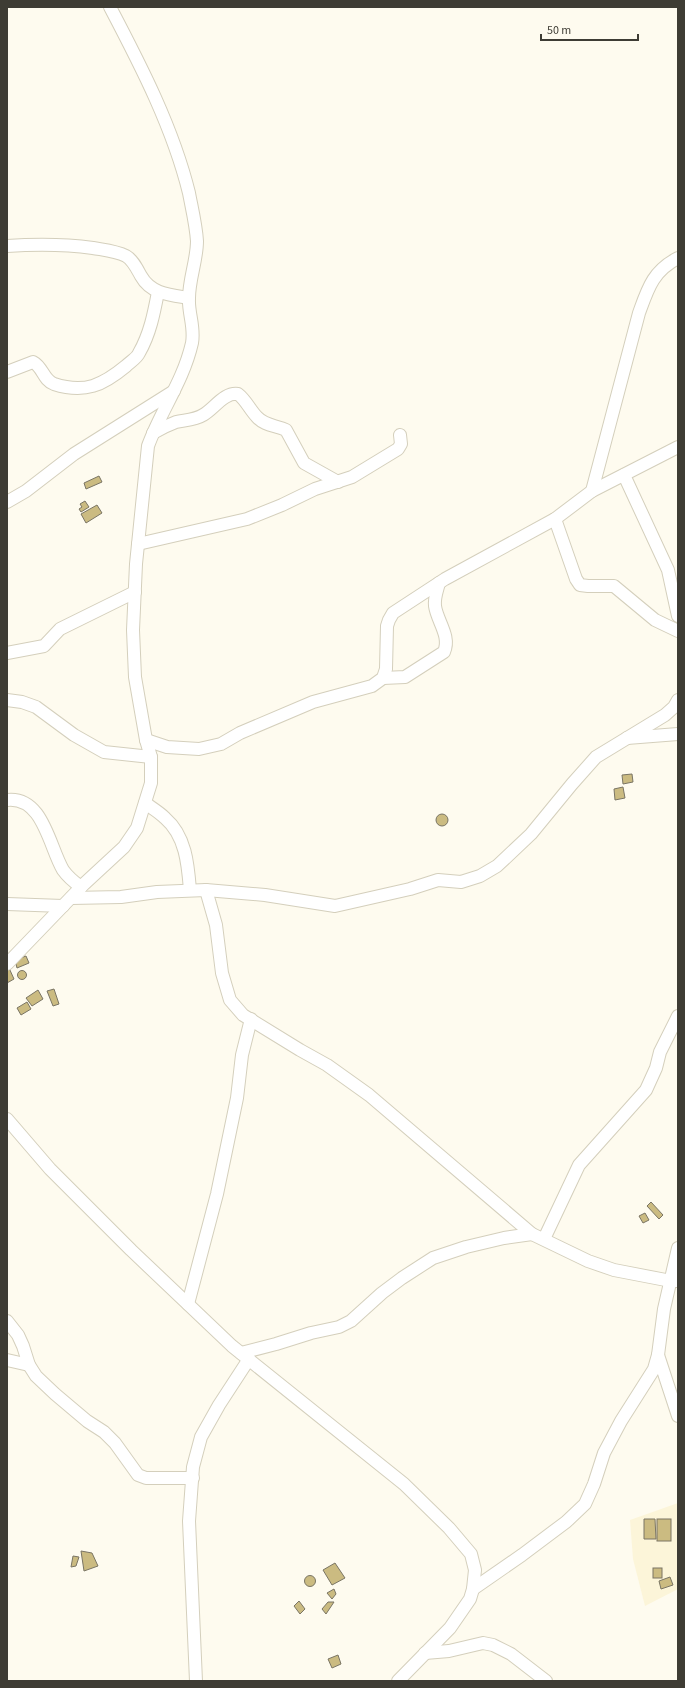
<svg xmlns="http://www.w3.org/2000/svg" width="685" height="1688" font-family="'Source Sans 3',sans-serif">
	<style>
		.built { fill: #fcf5d9 }
		.building { fill: #cbbb81; stroke: #7a7564 }
		.lines { fill: none; stroke-linecap: round; stroke-linejoin: round }
		.street-casing { stroke: #d4cfbc; stroke-width: 14 }
		.street { stroke: #fff; stroke-width: 12 }
	</style>
	<rect width="100%" height="100%" fill="#fefbef"/>
	<!-- built -->
	<path class="built" d="M678,1503V1589L645,1606L633,1559L630,1520Z"/>
	<!-- building -->
	<g class="building">
		<path d="M99,476L102,482L86,489L84,483Z"/>
		<path d="M85,501L89,507L81,512L79,509L82,507L80,504Z"/>
		<path d="M97,505L102,513L86,523L81,514Z"/>
		<path d="M632,774L633,782L623,784L622,775Z"/>
		<path d="M623,787L625,798L615,800L614,789Z"/>
		<circle cx="442" cy="820" r="6"/>
		<path d="M26,956L29,963L17,968L15,960Z"/>
		<path d="M9,968L14,979L7,983V969Z"/>
		<circle cx="22" cy="975" r="4.5"/>
		<path d="M54,989L59,1004L53,1006L47,991Z"/>
		<path d="M38,990L43,999L32,1006L26,998Z"/>
		<path d="M27,1002L31,1009L21,1015L17,1008Z"/>
		<path d="M651,1202L663,1215L659,1219L647,1206Z"/>
		<path d="M645,1213L649,1220L643,1223L639,1216Z"/>
		<path d="M644,1519H655L656,1539H644Z"/>
		<rect x="657" y="1519" width="14" height="22"/>
		<path d="M81,1551L92,1553L98,1566L84,1571Z"/>
		<path d="M73,1556L79,1557L76,1566L71,1567Z"/>
		<path d="M335,1563L345,1578L332,1585L323,1570Z"/>
		<rect x="653" y="1568" width="9" height="10"/>
		<circle cx="310" cy="1581" r="5.5"/>
		<path d="M670,1577L673,1585L661,1589L659,1581Z"/>
		<path d="M334,1589L336,1594L332,1599L327,1593Z"/>
		<path d="M299,1601L305,1609L300,1614L294,1606Z"/>
		<path d="M328,1602H334L326,1614L322,1609Z"/>
		<path d="M338,1655L341,1664L332,1668L328,1659Z"/>
	</g>
	<g class="lines">
		<!-- street casing -->
		<g class="street-casing">
			<g id="street">
				<path d="M7,246C36,244 64,244 93,248C104,250 116,251 126,256C133,260 137,269 141,276C151,294 170,295 189,298"/>
				<path d="M7,372L33,362C43,367 43,380 54,384C85,394 103,385 126,366C130,362 137,358 139,353C150,334 154,313 158,292"/>
				<path d="M153,433C160,429 168,425 176,422C185,420 195,420 203,415C214,409 224,392 238,394C246,400 250,410 257,417C265,426 275,425 286,430L304,463L338,482"/>
				<path d="M624,475L668,570L678,616"/>
				<path d="M592,491L639,313C648,288 653,271 678,258"/>
				<path d="M7,502L26,491L74,454L174,391"/>
				<path d="M555,519L576,579L580,585L588,586H614L655,620L678,631"/>
				<path d="M138,544L247,519L282,505L315,489L352,477L398,449L401,444L400,435"/>
				<path d="M7,653L44,646L60,629L135,592"/>
				<path d="M383,678L405,677L444,652C451,636 437,621 435,606C434,598 437,591 439,583"/>
				<path d="M7,700L22,702L36,707L74,735L104,752L151,757"/>
				<path d="M627,738L678,734"/>
				<path d="M146,740L167,747L199,749L221,744L240,733L313,702L372,686L383,678L386,669L387,626L389,620L393,613L445,579L555,519L592,491L678,447"/>
				<path d="M7,800C43,796 49,846 63,870C68,877 74,882 81,887"/>
				<path d="M145,803C152,808 159,812 165,818C186,836 188,865 190,890"/>
				<path d="M206,890L216,925L222,973L230,1000L243,1015L300,1050L327,1065L369,1095L532,1234L588,1261L614,1270L671,1281H678"/>
				<path d="M71,898L121,897L157,892L206,890L265,895L335,906L410,889L438,880L461,882L480,876L497,866L531,834L572,784L596,757L665,715L674,707L678,700"/>
				<path d="M7,904L63,906"/>
				<path d="M7,964L84,884L124,847L137,828L151,783V757L146,740L135,677L133,630L136,564L148,446C161,410 183,382 192,343C195,327 188,313 189,298C189,279 197,260 197,241C196,225 192,209 189,193C173,128 141,66 110,7"/>
				<path d="M7,1119L50,1169L131,1250L232,1346L404,1484L449,1528L471,1554L475,1570L473,1589L470,1599L450,1628L398,1681"/>
				<path d="M544,1239L579,1165L646,1090L656,1068L660,1052L678,1016"/>
				<path d="M188,1304L217,1194L237,1098L242,1055L251,1019"/>
				<path d="M7,1321L18,1335L23,1346L29,1365L36,1376L55,1394L87,1421L104,1432L115,1443L138,1475L146,1478H193"/>
				<path d="M241,1353L276,1344L311,1333L339,1327L351,1321L382,1293L402,1278L433,1258L466,1247L504,1238L532,1234"/>
				<path d="M658,1355L678,1416"/>
				<path d="M7,1360L29,1365"/>
				<path d="M473,1589L522,1555L566,1522L585,1504L594,1484L604,1453L621,1421L654,1369L658,1355L664,1309L678,1248"/>
				<path d="M425,1653L449,1651L483,1643L493,1645L511,1654L546,1681"/>
				<path d="M196,1681L189,1521L193,1467L201,1437L219,1405L249,1359"/>
			</g>
		</g>
		<!-- street -->
		<use href="#street" class="street"/>
	</g>
	<!-- border -->
	<rect width="685" height="1688" fill="none" stroke="#3e3c34" stroke-width="16"/>
	<!-- scale -->
	<path d="M541 34v6h97v-6" fill="none" stroke="#3e3c34" stroke-width="2"/>
	<text x="547" y="34" font-size="12" fill="#3e3c34" stroke="#fefbef" stroke-width="3" paint-order="stroke">50 m</text>
</svg>
